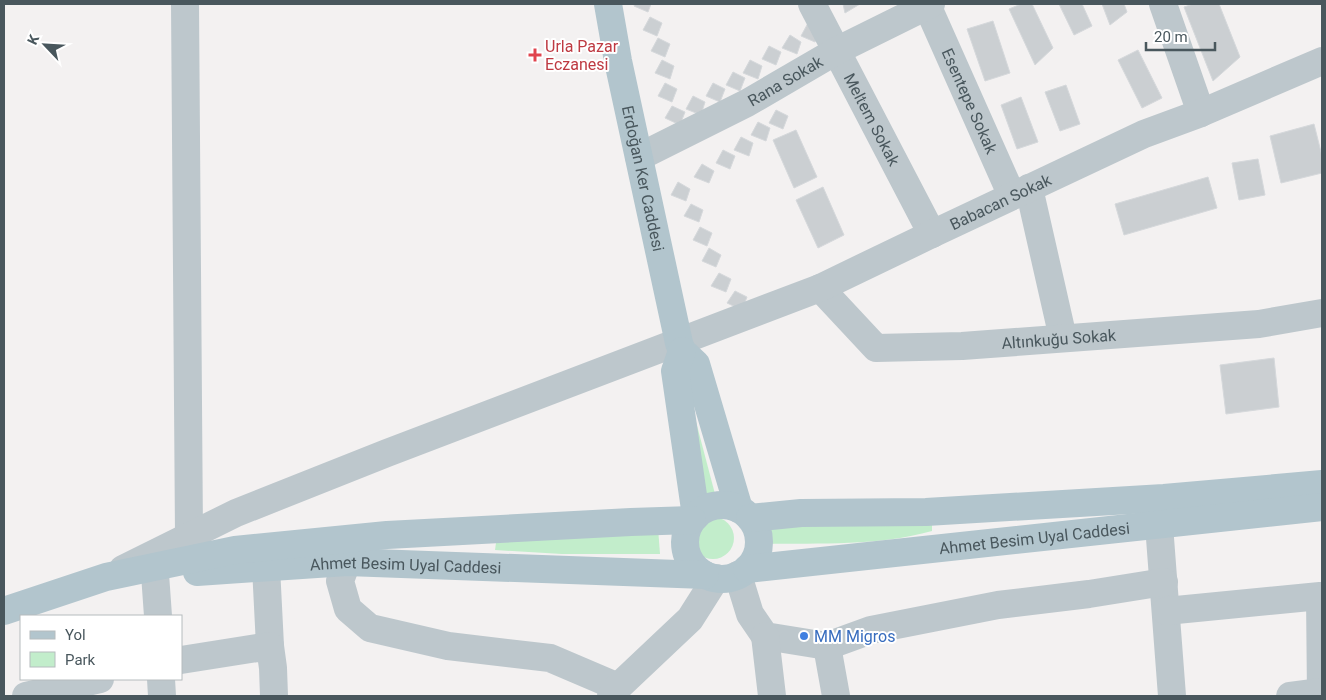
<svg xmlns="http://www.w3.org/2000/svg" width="1326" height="700" font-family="Roboto,sans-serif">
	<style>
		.green { fill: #c2edcb }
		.building { fill: #cbcfd2; stroke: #d5d8db }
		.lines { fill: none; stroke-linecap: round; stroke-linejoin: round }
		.minor { stroke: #bdc7cc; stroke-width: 28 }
		.major { stroke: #b2c5cd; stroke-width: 28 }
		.health-dot { fill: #e0444e; stroke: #fff; stroke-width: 2 }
		.shop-dot { fill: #3f7fe0; stroke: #fff; stroke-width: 2 }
		.labels { text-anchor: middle; stroke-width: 4; stroke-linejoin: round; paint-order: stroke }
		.health-label { font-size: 16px; fill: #be3a42; stroke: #fff; text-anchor: start }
		.street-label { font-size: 16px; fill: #49575d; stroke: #fff }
		.shop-label { font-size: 16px; fill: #366cbe; stroke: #fff; text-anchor: start }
	</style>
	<rect width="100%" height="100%" fill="#f3f1f1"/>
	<!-- green -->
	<g class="green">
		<path d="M695,418L715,494H690Z"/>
		<circle cx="713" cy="538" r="21"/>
		<path d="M763,521L932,525V531C879,546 820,543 765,544Z"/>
		<path d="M658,528L660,554H562L495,550L496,543Z"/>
	</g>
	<!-- building -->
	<g class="building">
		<path d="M635,4H651L648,12L634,6Z"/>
		<path d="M843,4H860L845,13Z"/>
		<path d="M1021,4H1032L1053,48L1035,65L1009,9Z"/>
		<path d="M1059,4H1082L1092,26L1074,35Z"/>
		<path d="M1102,4H1124L1127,12L1110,25Z"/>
		<path d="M1193,4H1219L1240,57L1213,81L1184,7Z"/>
		<path d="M650,17L662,23L657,36L643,30Z"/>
		<path d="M993,21L1010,73L985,81L967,29Z"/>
		<path d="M808,23L820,29L815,42L801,36Z"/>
		<path d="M790,35L801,42L797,54L782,48Z"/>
		<path d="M658,38L670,44L665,57L651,51Z"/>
		<path d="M769,46L781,52L776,65L762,59Z"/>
		<path d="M1138,50L1162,98L1142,108L1118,60Z"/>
		<path d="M662,60L674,66L670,79L655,73Z"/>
		<path d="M750,60L762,66L758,79L743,73Z"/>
		<path d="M733,72L745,78L740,91L726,85Z"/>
		<path d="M665,83L677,89L672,102L658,96Z"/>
		<path d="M713,83L725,89L720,102L706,96Z"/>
		<path d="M1066,85L1080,124L1060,131L1045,92Z"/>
		<path d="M693,96L705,102L701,115L686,109Z"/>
		<path d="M1021,97L1038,142L1017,149L1001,105Z"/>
		<path d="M672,106L685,112L680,125L665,118Z"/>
		<path d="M776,110L788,116L783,129L769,123Z"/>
		<path d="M758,122L770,128L766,141L751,135Z"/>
		<path d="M1314,124L1322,156V173L1281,183L1270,136Z"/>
		<path d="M796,130L817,177L794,188L773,140Z"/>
		<path d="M741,137L753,143L749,156L734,150Z"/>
		<path d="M723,150L735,156L730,169L716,163Z"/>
		<path d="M1258,159L1265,195L1239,200L1232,163Z"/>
		<path d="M702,164L714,171L709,183L694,177Z"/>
		<path d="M1208,177L1217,208L1124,235L1115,204Z"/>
		<path d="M678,182L690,189L686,201L671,195Z"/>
		<path d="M823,187L844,235L818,248L796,200Z"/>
		<path d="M691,204L703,210L699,222L684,216Z"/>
		<path d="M700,227L712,233L707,246L693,240Z"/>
		<path d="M709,248L721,255L716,267L702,261Z"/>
		<path d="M719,273L731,279L726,292L711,286Z"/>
		<path d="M735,291L747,297L742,310L727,303Z"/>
		<path d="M1274,358L1279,407L1226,414L1220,365Z"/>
	</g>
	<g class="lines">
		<!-- minor -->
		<g class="minor">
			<path d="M185,4L189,536"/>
			<path id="s1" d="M812,4L932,234"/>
			<path d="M1163,4L1201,113"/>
			<path id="s2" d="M927,5L1012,196"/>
			<path id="s3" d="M639,157L747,103L838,50L931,4"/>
			<path d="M1029,188L1063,338"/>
			<path id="s4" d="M820,288L876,348L962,346L1259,324L1322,313"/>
			<path d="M1159,525L1172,696"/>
			<path d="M347,562L340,581L348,609L370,628L448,646L550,658L618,687"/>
			<path d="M266,567L270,646"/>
			<path id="s5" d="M123,569L236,513L387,453L820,288L932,234L1144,134L1201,113L1322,61"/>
			<path d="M155,574L158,616"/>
			<path d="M738,575L750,614L765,636L827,646L871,630L998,605L1089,594L1164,582"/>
			<path d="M1166,611L1320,596L1321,696"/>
			<path d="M765,636L772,696"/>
			<path d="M827,646L836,696"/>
			<path d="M181,660L270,646L273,668L274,696"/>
			<path d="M161,679L162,696"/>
			<path d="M26,696L100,679"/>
			<path d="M611,696L618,687L690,619L716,578"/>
			<path d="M1290,696L1321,692"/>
		</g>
		<!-- major -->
		<g class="major">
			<path id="s6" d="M608,4L618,61L679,343L682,351L696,364L739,509"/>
			<path d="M682,351L675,371L696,516"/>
			<circle cx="722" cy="542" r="37"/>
			<path d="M750,518L801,513L926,512L1164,498L1322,484"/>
			<path id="s7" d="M747,569L1322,507"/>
			<path id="s8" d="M197,572L347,562L705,575"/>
			<path d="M4,611L106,577L235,550L387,535L631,522L692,520"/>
		</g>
	</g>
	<!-- markers -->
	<path class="health-dot" d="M532.5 47.5h5v5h5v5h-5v5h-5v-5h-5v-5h5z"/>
	<circle class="shop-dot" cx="804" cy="636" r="5"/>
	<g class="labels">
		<!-- health labels -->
		<g class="health-label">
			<text x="545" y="52">Urla Pazar<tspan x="545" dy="18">Eczanesi</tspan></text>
		</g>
		<!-- street labels -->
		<g class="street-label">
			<text dy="6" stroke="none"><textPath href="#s3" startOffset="165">Rana Sokak</textPath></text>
			<text dy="6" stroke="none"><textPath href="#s2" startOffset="105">Esentepe Sokak</textPath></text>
			<text dy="6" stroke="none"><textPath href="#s1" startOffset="130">Meltem Sokak</textPath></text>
			<text dy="6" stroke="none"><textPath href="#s6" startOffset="178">Erdoğan Ker Caddesi</textPath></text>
			<text dy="6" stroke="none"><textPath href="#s5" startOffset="952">Babacan Sokak</textPath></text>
			<text dy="6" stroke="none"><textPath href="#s4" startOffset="265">Altınkuğu Sokak</textPath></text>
			<text dy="6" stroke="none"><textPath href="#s7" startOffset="289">Ahmet Besim Uyal Caddesi</textPath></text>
			<text dy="6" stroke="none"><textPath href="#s8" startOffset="209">Ahmet Besim Uyal Caddesi</textPath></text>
		</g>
		<!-- shop labels -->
		<g class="shop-label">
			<text x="814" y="642">MM Migros</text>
		</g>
	</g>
	<!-- border -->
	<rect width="1326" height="700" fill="none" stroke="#49575d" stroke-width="10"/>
	<!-- legend -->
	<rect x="20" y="615" width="162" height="65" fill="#ffffff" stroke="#b6bcbe"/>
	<rect x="30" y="631" width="25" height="8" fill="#b2c5cd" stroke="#b6bcbe"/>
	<text x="65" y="640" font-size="15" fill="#49575d">Yol</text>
	<rect x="30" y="652" width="25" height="15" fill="#c2edcb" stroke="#b6bcbe"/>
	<text x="65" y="665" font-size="15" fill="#49575d">Park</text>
	<!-- north arrow -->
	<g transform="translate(45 45) rotate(295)" stroke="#ffffff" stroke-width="4" paint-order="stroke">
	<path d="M0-4L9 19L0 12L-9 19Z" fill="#49575d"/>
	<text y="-8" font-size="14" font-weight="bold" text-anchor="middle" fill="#49575d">K</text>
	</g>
	<!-- scale -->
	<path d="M1146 42v8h69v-8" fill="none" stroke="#49575d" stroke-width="2.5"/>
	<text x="1154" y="42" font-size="15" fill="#49575d" stroke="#ffffff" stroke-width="4" paint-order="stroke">20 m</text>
</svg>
